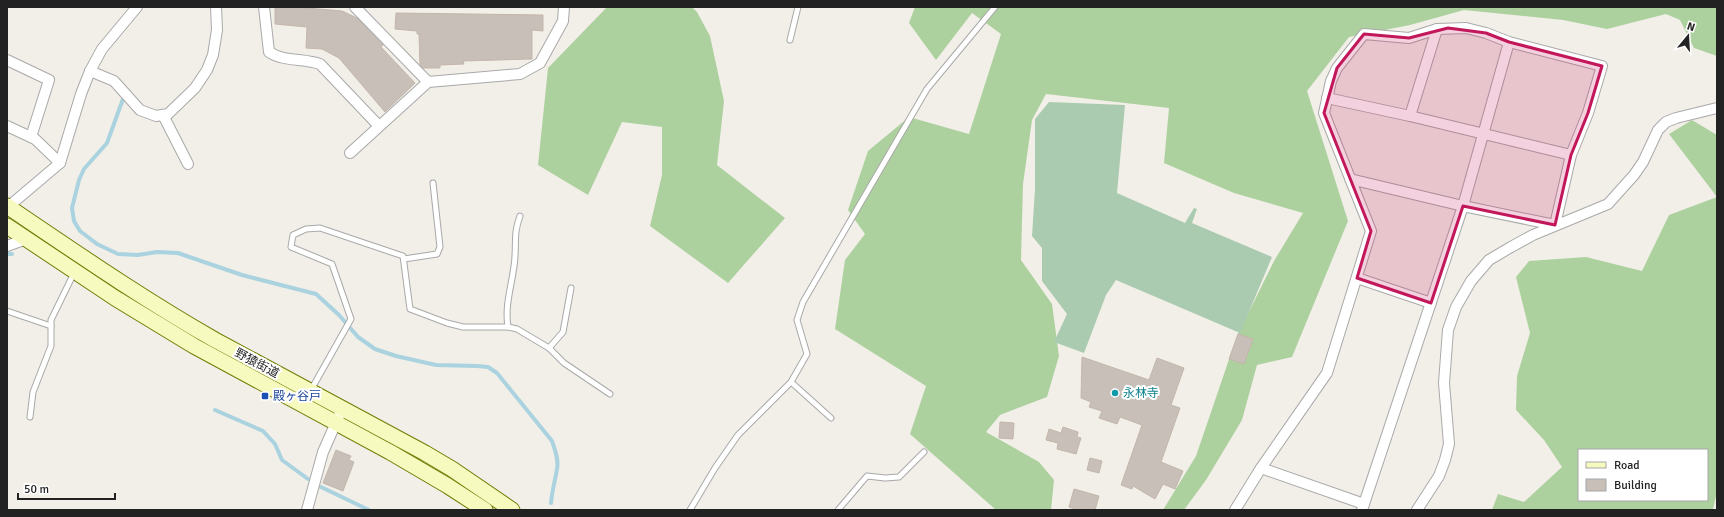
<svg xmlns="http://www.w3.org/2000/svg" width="1724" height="517" font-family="Signika,'Noto Sans JP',sans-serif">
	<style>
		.forest { fill: #add19e; fill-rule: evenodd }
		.cemetery { fill: #aacbaf }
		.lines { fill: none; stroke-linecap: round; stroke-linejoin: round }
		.stream { stroke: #aad3df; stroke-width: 4 }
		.building { fill: #c7bfb8; stroke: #c4b6ab }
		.service-casing { stroke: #a9a9a9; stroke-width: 7 }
		.minor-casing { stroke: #a9a9a9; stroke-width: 12 }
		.secondary-casing { stroke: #707d05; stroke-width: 17 }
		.service { stroke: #fff; stroke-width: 5 }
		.minor { stroke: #fff; stroke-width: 10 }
		.secondary { stroke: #f7fabf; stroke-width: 15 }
		.marked { fill: #c2185b; fill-opacity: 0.2; stroke: #c2185b; stroke-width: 3; stroke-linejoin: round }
		.culture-dot { fill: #0f9aa8; stroke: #fff; stroke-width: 1.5 }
		.transit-dot { fill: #1a4fb4; stroke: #fff; stroke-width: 1.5 }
		.labels { text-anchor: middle; stroke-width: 4; stroke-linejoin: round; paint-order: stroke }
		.street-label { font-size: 12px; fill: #222; stroke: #fff }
		.culture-label { font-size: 12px; fill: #0d838f; stroke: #fff; text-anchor: start }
		.transit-label { font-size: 12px; fill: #164399; stroke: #fff; text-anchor: start }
	</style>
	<rect width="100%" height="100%" fill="#f2efe9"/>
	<!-- forest -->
	<g class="forest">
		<path d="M607,7H692L697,12L710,36L724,101L717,165L785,218L728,283L650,226L662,175V127L622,122L588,195L538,165L548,68Z"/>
		<path d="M915,7H1717V56L1694,48L1680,20L1666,14L1607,29L1563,20L1464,10L1410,25L1349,37L1307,91L1348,221L1292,357L1257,365L1242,420L1206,480L1184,510H1163L1196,456L1237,336L1274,261L1303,213L1234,193L1164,163L1169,108L1046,94L1032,120L1023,184L1021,260L1052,304L1059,356L1047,397L1000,415L986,432L1039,462L1054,480L1051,510H996L910,434L926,386L835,329L845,260L865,234L848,210L868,151L909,117L969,134L1001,34L972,13L936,60L909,23Z"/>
		<path d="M1692,120L1717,135V197L1669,134Z"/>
		<path d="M1717,197V491L1713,510H1492L1498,494L1524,502L1562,467L1544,440L1516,410L1517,376L1530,333L1516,277L1529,261L1586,257L1642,271L1669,215ZM1579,450H1707V500H1579Z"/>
	</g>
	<!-- cemetery -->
	<path class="cemetery" d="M1049,102L1125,105L1117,193L1185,223L1194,208L1197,209L1192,223L1272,257L1240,333L1116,280L1106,295L1084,353L1054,342L1067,314L1042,281V248L1032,236L1035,189V119Z"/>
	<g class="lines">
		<!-- stream -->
		<g class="stream">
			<path d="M123,99L107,143L84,169L79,180L72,208L74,221L80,231L97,244L118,254L138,255L157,252L178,253L242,275L316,294L339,315L358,337L375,349L396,356L436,365L477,366L488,367L497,373L552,441C555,450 559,460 557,469C555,481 552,491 551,503"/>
			<path d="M7,254H12"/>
			<path d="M215,410L263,431L275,444L282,460L308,479"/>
			<path d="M321,487L369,510"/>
		</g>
	</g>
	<!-- building -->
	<g class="building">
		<path d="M275,7H295L342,11L357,18L383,45L381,47L415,83L385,112L339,58L322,49L306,48L307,27L275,24Z"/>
		<path d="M396,13L543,15V31L532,30V59L463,61L464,64L440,65V68H423L420,65L419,34H417V31L395,29Z"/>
		<path d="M1238,334L1253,339L1244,364L1229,359Z"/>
		<path d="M1082,357L1149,380L1157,358L1184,368L1171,405L1180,408L1161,462L1183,471L1175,489L1163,484L1155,499L1133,486L1132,489L1121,485L1142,425L1120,417L1117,424L1099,418L1102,411L1089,407L1091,402L1081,398Z"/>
		<path d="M1000,422L1014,423L1013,439L999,438Z"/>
		<path d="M1063,427L1078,432L1077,437L1081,438L1076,454L1057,449L1058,443L1046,440L1049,429L1061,433Z"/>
		<path d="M336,450L351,456L349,460L354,462L343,491L323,483Z"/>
		<path d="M1090,458L1102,461L1099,473L1087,470Z"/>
		<path d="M1074,489L1099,496L1095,510H1077L1069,507Z"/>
	</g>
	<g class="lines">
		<!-- service casing -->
		<g class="service-casing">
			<g id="service">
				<path d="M790,40L798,7"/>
				<path d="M404,259L437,254L440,247L433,183"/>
				<path d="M7,311L51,326"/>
				<path d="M508,327C504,302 514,280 515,256C516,240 514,232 520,216"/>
				<path d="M549,348L563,332L571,288"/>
				<path d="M791,382L831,418"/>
				<path d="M311,390L351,319L332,264L291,247L293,235L306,229L320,228L403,256L410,309L447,323L463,327H508L517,329L549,348L564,363L610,394"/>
				<path d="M30,417L33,392L51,346V320L74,273"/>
				<path d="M690,510L715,468L738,435L791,382L807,354L797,320L803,302L927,89L995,7"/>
				<path d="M838,510L867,476L885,478L899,477L924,452"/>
			</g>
		</g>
		<!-- minor casing -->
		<g class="minor-casing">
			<g id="minor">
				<path d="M264,7L269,52C284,62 304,58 320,64L379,126"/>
				<path d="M355,7L428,82L520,74L540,63L563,21L564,7"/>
				<path d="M7,60L49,80L31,137"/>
				<path d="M90,71L114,81L140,110L156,116L168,114L195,88L207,70L213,55L217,30L216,7"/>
				<path d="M1327,98L1410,116L1571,155"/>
				<path d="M163,115L188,164"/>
				<path d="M1410,116L1437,29"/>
				<path d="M7,126L35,139L60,163"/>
				<path d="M350,153L428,82"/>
				<path d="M8,207L60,163L81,94L90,71L102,49L137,7"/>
				<path d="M7,246L26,239"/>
				<path d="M1357,278L1431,303"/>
				<path d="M1261,468L1364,504"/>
				<path d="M307,510L323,452L342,409"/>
				<path d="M1235,510L1261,468L1327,373L1371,231L1324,113L1331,81L1337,68L1364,34L1409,38L1437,29L1466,28L1486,33L1509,42L1602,66L1588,113L1571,155L1555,225L1463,206L1350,179"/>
				<path d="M1362,510L1463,206L1509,42"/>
				<path d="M1417,510L1439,476L1445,460L1449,444L1444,383L1448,330L1456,307L1471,281L1489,260L1511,247L1533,235L1608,204L1634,175L1643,162L1658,130L1666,122L1676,118L1717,108"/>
			</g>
		</g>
		<!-- secondary casing -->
		<g class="secondary-casing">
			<g id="secondary">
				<path d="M7,206C75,252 143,299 215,340L425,453L452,469L512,510"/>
				<path d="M7,226L115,298L194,346L390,452L448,486L485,510"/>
			</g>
		</g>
		<!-- service -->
		<use href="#service" class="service"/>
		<!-- minor -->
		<use href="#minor" class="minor"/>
		<!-- secondary -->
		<use href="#secondary" class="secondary"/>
	</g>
	<!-- marked area -->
	<path class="marked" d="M1448,28L1486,33L1509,42L1602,66L1588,113L1571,155L1555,225L1463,206L1431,303L1357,278L1371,231L1324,113L1337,68L1364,34L1409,38Z"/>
	<!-- markers -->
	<circle class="culture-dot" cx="1115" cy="393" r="4"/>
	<rect class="transit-dot" x="261" y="392" width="8" height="8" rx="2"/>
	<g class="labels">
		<!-- street labels -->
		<g class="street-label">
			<text transform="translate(257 363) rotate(28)" y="4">野猿街道</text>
		</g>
		<!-- culture labels -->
		<g class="culture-label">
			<text x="1123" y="397">永林寺</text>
		</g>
		<!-- transit labels -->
		<g class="transit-label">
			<text x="273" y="400">殿ヶ谷戸</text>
		</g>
	</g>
	<!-- border -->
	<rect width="1724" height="517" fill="none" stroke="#222222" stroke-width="16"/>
	<!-- legend -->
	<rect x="1578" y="449" width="130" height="52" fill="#ffffff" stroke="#a7a7a7"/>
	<rect x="1586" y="462" width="20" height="6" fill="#f7fabf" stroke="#a7a7a7"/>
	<text x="1614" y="469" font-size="12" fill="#222222">Road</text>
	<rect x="1586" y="479" width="20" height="12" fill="#c7bfb8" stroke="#a7a7a7"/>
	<text x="1614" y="489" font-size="12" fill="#222222">Building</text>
	<!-- north arrow -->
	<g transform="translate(1688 36) rotate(18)" stroke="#ffffff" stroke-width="3" paint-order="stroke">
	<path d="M0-3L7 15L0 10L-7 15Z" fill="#222222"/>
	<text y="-6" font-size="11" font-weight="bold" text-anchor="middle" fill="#222222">N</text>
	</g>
	<!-- scale -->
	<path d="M18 493v6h97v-6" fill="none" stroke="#222222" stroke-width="2"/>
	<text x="24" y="493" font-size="12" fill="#222222" stroke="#ffffff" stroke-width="3" paint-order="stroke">50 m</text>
</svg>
